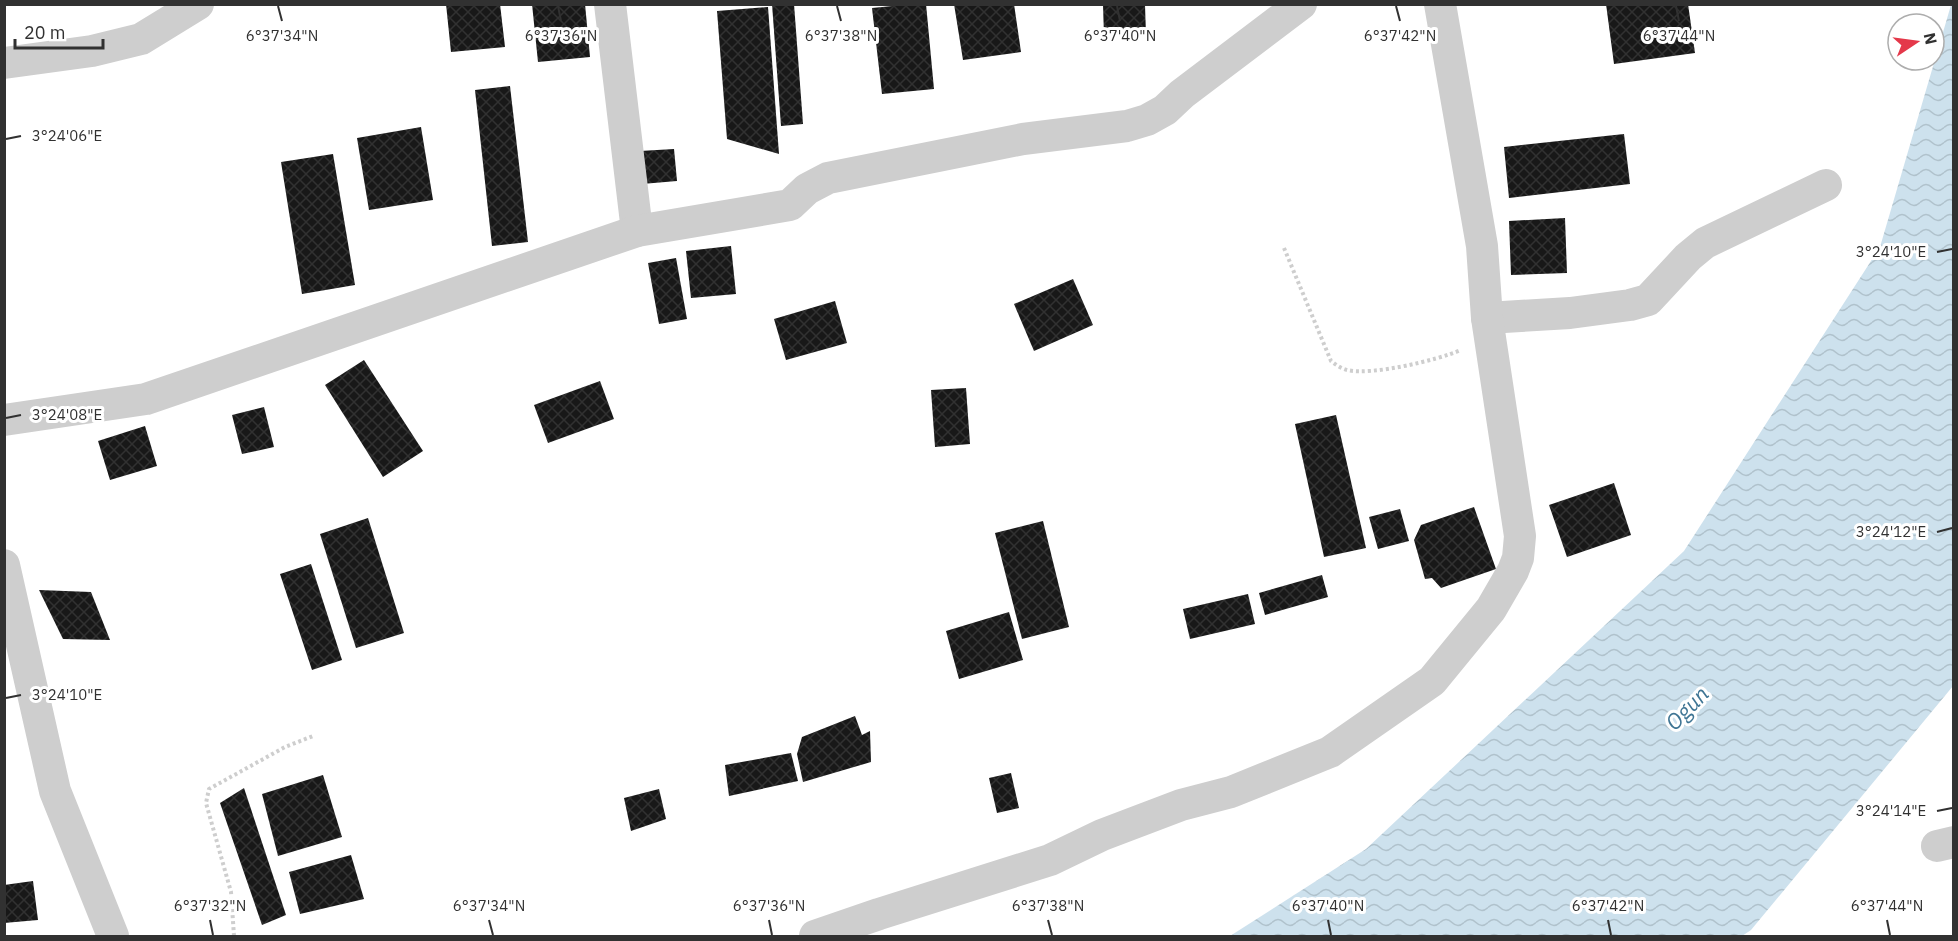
<svg xmlns="http://www.w3.org/2000/svg" width="1958" height="941" font-family="'IBM Plex Sans',sans-serif">
	<style>
		.water { fill: url(#water-waves) }
		.building { fill: url(#building-cross-hatch) }
		.lines { fill: none; stroke-linecap: round; stroke-linejoin: round }
		.path { stroke: #cecece; stroke-width: 4; stroke-dasharray: 3 3; stroke-linecap: butt }
		.street { stroke: #cecece; stroke-width: 32 }
		.ticks { fill: none; stroke: #313131; stroke-width: 2 }
		.labels { text-anchor: middle; stroke-width: 6; stroke-linejoin: round; paint-order: stroke }
		.water-label { font-size: 22px; font-style: italic; fill: #3f7594; stroke: #fff }
		.ticks-label { font-size: 15px; text-anchor: middle; fill: #313131; stroke: #fff; stroke-width: 6; stroke-linejoin: round; paint-order: stroke }
	</style>
	<defs>
		<pattern id="water-waves" width="16" height="10" patternUnits="userSpaceOnUse" patternTransform="scale(1.5)"><rect width="16" height="10" fill="#cde1ed"/><path d="M0 5q4-4 8 0t8 0" fill="none" stroke="#b0c2cc"/></pattern>
		<pattern id="building-cross-hatch" width="8" height="8" patternUnits="userSpaceOnUse" patternTransform="scale(1.5)"><rect width="8" height="8" fill="#181818"/><path d="M0 0l8 8M0 8l8-8" fill="none" stroke="#313131"/></pattern>
	</defs>
	<rect width="100%" height="100%" fill="#fff"/>
	<!-- water -->
	<path class="water" d="M1951,5H1954L1953,686L1751,930L1742,936H1230L1366,849L1684,551L1880,247Z"/>
	<!-- building -->
	<g class="building">
		<path d="M446,4H500L505,47L451,52Z"/>
		<path d="M532,4H585L590,57L538,62Z"/>
		<path d="M772,4H794L803,124L781,126Z"/>
		<path d="M913,4H926L934,89L882,94L872,8Z"/>
		<path d="M954,4H1014L1021,52L963,60Z"/>
		<path d="M1606,4H1688L1695,53L1614,64Z"/>
		<path d="M1103,5H1145L1146,35L1104,36Z"/>
		<path d="M768,7L779,154L727,139L717,11Z"/>
		<path d="M510,86L528,242L492,246L475,90Z"/>
		<path d="M421,127L433,200L369,210L357,138Z"/>
		<path d="M1624,134L1630,184L1509,198L1504,147Z"/>
		<path d="M674,149L677,181L642,184L640,151Z"/>
		<path d="M333,154L355,285L302,294L281,162Z"/>
		<path d="M1565,218L1567,273L1511,275L1509,221Z"/>
		<path d="M731,246L736,294L691,298L686,251Z"/>
		<path d="M676,258L687,319L659,324L648,263Z"/>
		<path d="M1073,279L1093,325L1034,351L1014,304Z"/>
		<path d="M835,301L847,343L786,360L774,319Z"/>
		<path d="M364,360L423,451L383,477L325,385Z"/>
		<path d="M600,381L614,419L548,443L534,405Z"/>
		<path d="M966,388L970,444L935,447L931,390Z"/>
		<path d="M264,407L274,447L242,454L232,415Z"/>
		<path d="M1336,415L1366,548L1324,557L1295,424Z"/>
		<path d="M145,426L157,466L110,480L98,441Z"/>
		<path d="M1614,483L1631,535L1567,557L1549,505Z"/>
		<path d="M1474,507L1496,569L1441,588L1432,578L1425,579L1414,540L1421,525Z"/>
		<path d="M1400,509L1409,541L1378,549L1369,517Z"/>
		<path d="M368,518L404,633L356,648L320,534Z"/>
		<path d="M1043,521L1069,627L1022,639L995,533Z"/>
		<path d="M311,564L342,660L312,670L280,574Z"/>
		<path d="M1322,575L1328,597L1265,615L1259,593Z"/>
		<path d="M39,590L91,592L110,640L63,639Z"/>
		<path d="M1248,594L1255,624L1190,639L1183,609Z"/>
		<path d="M1009,612L1023,660L959,679L946,631Z"/>
		<path d="M855,716L862,735L870,731L871,762L803,782L797,754L802,737Z"/>
		<path d="M791,753L798,781L729,796L725,765Z"/>
		<path d="M1011,773L1019,808L997,813L989,778Z"/>
		<path d="M323,775L342,837L278,856L262,794Z"/>
		<path d="M244,788L286,915L262,925L220,803Z"/>
		<path d="M659,789L666,819L631,831L624,798Z"/>
		<path d="M351,855L364,899L300,914L289,872Z"/>
		<path d="M33,881L38,920L4,923V885Z"/>
	</g>
	<g class="lines">
		<!-- path -->
		<g class="path">
			<path d="M1284,248L1331,361C1336,365 1342,369 1347,370C1371,376 1438,360 1461,350"/>
			<path d="M234,936L231,892L206,803L209,789L285,747L313,736"/>
		</g>
		<!-- street -->
		<g class="street">
			<path d="M610,4L637,231"/>
			<path d="M4,63L92,51L141,39L198,4"/>
			<path d="M1487,318L1570,313L1630,305L1648,300L1688,257L1705,243L1826,185"/>
			<path d="M4,420L146,399L637,231L790,205L807,189L828,178L1023,139L1127,126L1147,120L1165,110L1182,94L1301,4"/>
			<path d="M4,565L55,791L113,936"/>
			<path d="M1937,846L1954,842"/>
			<path d="M815,936L879,914L1050,860L1102,835L1181,805L1231,792L1330,752L1432,681L1491,609L1513,571L1518,558L1520,536L1487,318L1482,246L1440,4"/>
		</g>
	</g>
	<!-- ticks -->
	<path class="ticks" d="M278,6L282,21M558,6L561,21M837,6L841,21M1117,6L1120,21M1396,6L1400,21M1676,6L1679,21M6,139L21,136M1937,252L1952,249M6,418L21,415M1937,532L1952,528M6,698L21,695M1937,811L1952,808M210,920L213,935M489,920L493,935M769,920L772,935M1048,920L1052,935M1328,920L1331,935M1608,920L1611,935M1887,920L1890,935"/>
	<g class="labels">
		<!-- water labels -->
		<g class="water-label">
			<text transform="translate(1687 708) rotate(-46)" y="8">Ogun</text>
		</g>
	</g>
	<g class="ticks-label">
		<text x="282" y="41">6°37'34"N</text>
		<text x="561" y="41">6°37'36"N</text>
		<text x="841" y="41">6°37'38"N</text>
		<text x="1400" y="41">6°37'42"N</text>
		<text x="1679" y="41">6°37'44"N</text>
		<text x="1120" y="41">6°37'40"N</text>
		<text x="67" y="141">3°24'06"E</text>
		<text x="1891" y="257">3°24'10"E</text>
		<text x="67" y="420">3°24'08"E</text>
		<text x="1891" y="537">3°24'12"E</text>
		<text x="67" y="700">3°24'10"E</text>
		<text x="1891" y="816">3°24'14"E</text>
		<text x="210" y="911">6°37'32"N</text>
		<text x="489" y="911">6°37'34"N</text>
		<text x="769" y="911">6°37'36"N</text>
		<text x="1048" y="911">6°37'38"N</text>
		<text x="1328" y="911">6°37'40"N</text>
		<text x="1608" y="911">6°37'42"N</text>
		<text x="1887" y="911">6°37'44"N</text>
	</g>
	<!-- border -->
	<rect width="1958" height="941" fill="none" stroke="#313131" stroke-width="12"/>
	<!-- north arrow -->
	<g transform="translate(1916 42) rotate(77)"><circle r="28" fill="#ffffff" stroke="#adadad" stroke-width="1.5"/>
	<path d="M0-4.5L10 22L0 15L-10 22Z" fill="#e4384a"/>
	<text y="-9" font-size="16" font-weight="bold" text-anchor="middle" fill="#313131">N</text>
	</g>
	<!-- scale -->
	<path d="M15 39v9h88v-9" fill="none" stroke="#313131" stroke-width="3"/>
	<text x="24" y="39" font-size="18" fill="#313131" stroke="#ffffff" stroke-width="4.5" paint-order="stroke">20 m</text>
</svg>
